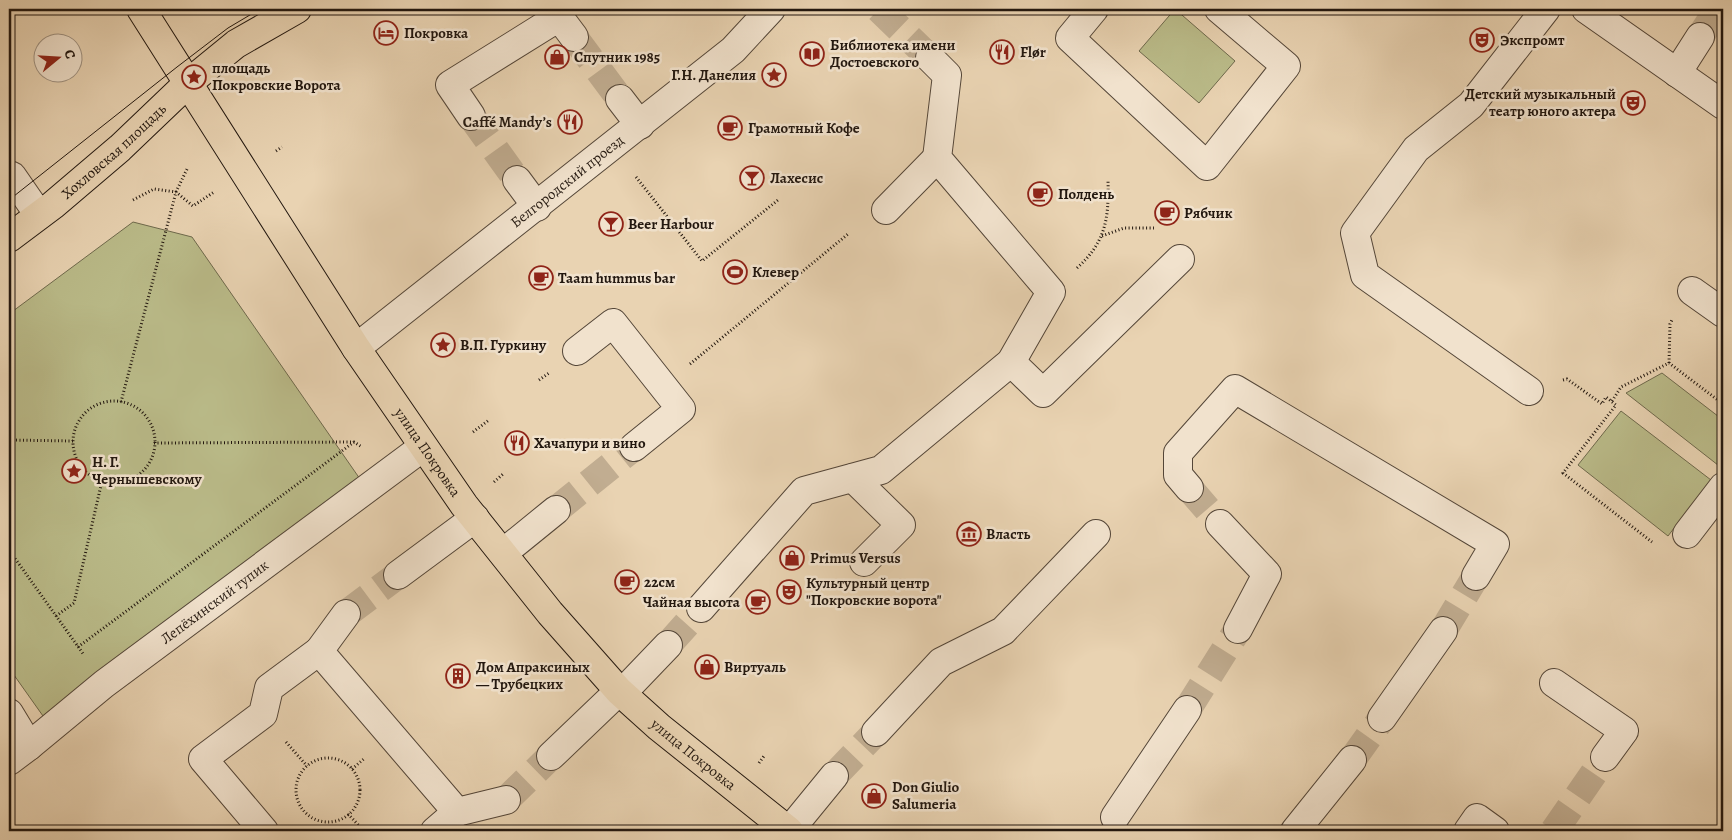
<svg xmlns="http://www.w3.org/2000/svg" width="1732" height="840" font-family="Alegreya,serif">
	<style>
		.green { fill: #babb89; stroke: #6e694c }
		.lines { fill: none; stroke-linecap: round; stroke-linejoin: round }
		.minor-tunnel { stroke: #c1ad91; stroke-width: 28; stroke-dasharray: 28 14; stroke-linecap: butt }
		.minor-casing { stroke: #544638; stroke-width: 30 }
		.major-casing { stroke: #22170f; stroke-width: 30 }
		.path { stroke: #22170f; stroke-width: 3; stroke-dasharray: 1 2.5; stroke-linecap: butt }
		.minor { stroke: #f1e2cd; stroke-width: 28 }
		.major { stroke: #e9d3b2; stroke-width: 28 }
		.tram { stroke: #22170f; stroke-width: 1 }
		.labels { text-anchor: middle; stroke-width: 5; stroke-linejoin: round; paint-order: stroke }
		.poi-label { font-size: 15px; font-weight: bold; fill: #22170f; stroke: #f1e2cd; text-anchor: start }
		.street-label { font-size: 15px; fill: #22170f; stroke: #f1e2cd }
	</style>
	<rect width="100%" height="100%" fill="#e9d3b2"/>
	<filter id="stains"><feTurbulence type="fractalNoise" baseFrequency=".004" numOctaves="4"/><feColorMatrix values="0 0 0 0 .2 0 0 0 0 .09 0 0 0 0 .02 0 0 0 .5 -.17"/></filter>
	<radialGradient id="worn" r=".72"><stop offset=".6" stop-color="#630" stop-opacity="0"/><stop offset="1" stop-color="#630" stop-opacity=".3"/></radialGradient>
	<!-- green -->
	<g class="green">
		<path d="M1175,9L1235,61L1199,103L1139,51Z"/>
		<path d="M133,222L192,237L360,479L43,716L9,668V314Z"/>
		<path d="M1662,373L1723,420V469L1626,393Z"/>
		<path d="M1621,411L1711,480L1668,536L1578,465Z"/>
	</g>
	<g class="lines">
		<!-- minor-tunnel -->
		<g class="minor-tunnel">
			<path d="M879,9L930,58"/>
			<path d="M574,37L620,99"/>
			<path d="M1700,37L1718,9"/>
			<path d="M471,116L517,180"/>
			<path d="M1189,488L1220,524"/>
			<path d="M556,510L634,447"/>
			<path d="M346,614L398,575"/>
			<path d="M1443,631L1476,576"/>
			<path d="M668,645L701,608"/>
			<path d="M1187,710L1238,629"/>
			<path d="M1352,760L1382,718"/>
			<path d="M834,776L876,732"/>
			<path d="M506,800L551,756"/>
			<path d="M1554,831L1605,757"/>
		</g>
		<!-- minor casing -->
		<g class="minor-casing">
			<g id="minor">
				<path d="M1094,9L1070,38L1207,166L1286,66L1219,9"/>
				<path d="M1586,9L1723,105"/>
				<path d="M1677,73L1700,37"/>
				<path d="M620,99L640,125"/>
				<path d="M471,116L450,85L559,17L574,37"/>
				<path d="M9,175L12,176L39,215"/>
				<path d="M517,180L537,207"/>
				<path d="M886,210L937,158"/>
				<path d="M1692,291L1723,313"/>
				<path id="s1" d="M356,348L733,50L771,9"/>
				<path d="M577,351L613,323L681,409L634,447"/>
				<path d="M1011,362L1043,393L1180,259"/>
				<path d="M1529,391L1365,275L1355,233L1416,149L1471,105L1546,9"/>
				<path d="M853,478L901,525L864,562"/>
				<path d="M1189,488L1178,475V453L1235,389L1495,544L1476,576"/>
				<path d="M1220,524L1267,574L1238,629"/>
				<path d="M1687,534L1723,487"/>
				<path d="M503,553L556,510"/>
				<path d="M398,575L475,518"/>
				<path d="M701,608L804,491L881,470L1011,362L1051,292L937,158L947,75L930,58"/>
				<path d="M346,614L319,651L457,812L506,800"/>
				<path d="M1554,683L1624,731L1605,757"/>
				<path d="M622,693L668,645"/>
				<path d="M9,713L29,746"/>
				<path d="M1382,718L1443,631"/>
				<path d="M876,732L941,662L1003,631L1096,534"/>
				<path d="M551,756L619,691"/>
				<path id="s2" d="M9,761L29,746L104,684L423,447"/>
				<path d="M1115,817L1187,710"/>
				<path d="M264,831L203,759L263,714L269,688L319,651"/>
				<path d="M435,831L457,812"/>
				<path d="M789,831L834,776"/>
				<path d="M1295,831L1352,760"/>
				<path d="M1468,831L1477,818L1495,831"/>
			</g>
		</g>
		<!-- major casing -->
		<g class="major-casing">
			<g id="major">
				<path id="s3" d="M141,9L356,348L464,505L550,613L619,691L659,727L789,831"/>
				<path id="s4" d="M9,238L53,205L120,148L187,84L236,44L297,9"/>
			</g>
		</g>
		<!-- path -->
		<g class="path">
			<path d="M276,151L282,147"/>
			<path d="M636,177L702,261L778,200"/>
			<path d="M133,200L154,189L176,192L193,206L214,192"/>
			<path d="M1102,236L1124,228H1154"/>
			<path d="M1077,268C1106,242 1109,218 1108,181"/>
			<path d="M1669,363L1670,324L1672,320"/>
			<path d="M690,364L848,234"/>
			<path d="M539,380L549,373"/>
			<path d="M1563,380L1567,379L1602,404L1606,397L1616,405L1563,473L1652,542"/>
			<path d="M1612,401L1621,387L1669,363L1723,404"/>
			<circle cx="114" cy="442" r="41"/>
			<path d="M121,402L176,192L188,167"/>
			<path d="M473,432L489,420"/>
			<path d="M9,440L73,441"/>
			<path d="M154,443L354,442L362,447"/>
			<path d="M494,482L503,474"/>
			<path d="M9,550L84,655"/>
			<path d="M56,616L74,603L102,481"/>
			<path d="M78,647L354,442"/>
			<path d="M286,742L307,766"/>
			<circle cx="328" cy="790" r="32"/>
			<path d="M759,763L764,756"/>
			<path d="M352,769L365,758"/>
			<path d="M348,814L364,831"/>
		</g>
		<!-- minor -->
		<use href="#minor" class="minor"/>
		<!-- major -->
		<use href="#major" class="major"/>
		<!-- tram -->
		<path class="tram" d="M9,200L177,67L228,28L260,9"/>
	</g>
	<!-- icons -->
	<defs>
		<g id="hotel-ring" transform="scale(1.25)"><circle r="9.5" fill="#f1e2cd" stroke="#8f2418" stroke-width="1.5"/><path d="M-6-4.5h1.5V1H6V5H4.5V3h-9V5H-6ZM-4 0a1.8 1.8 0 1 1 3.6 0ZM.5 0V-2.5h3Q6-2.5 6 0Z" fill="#8f2418"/></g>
		<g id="theatre-ring" transform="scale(1.25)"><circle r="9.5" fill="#f1e2cd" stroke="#8f2418" stroke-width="1.5"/><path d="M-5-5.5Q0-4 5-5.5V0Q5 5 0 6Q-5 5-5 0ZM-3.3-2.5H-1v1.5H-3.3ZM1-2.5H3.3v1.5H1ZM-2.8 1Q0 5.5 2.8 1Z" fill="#8f2418"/></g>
		<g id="restaurant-ring" transform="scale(1.25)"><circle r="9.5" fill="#f1e2cd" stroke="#8f2418" stroke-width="1.5"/><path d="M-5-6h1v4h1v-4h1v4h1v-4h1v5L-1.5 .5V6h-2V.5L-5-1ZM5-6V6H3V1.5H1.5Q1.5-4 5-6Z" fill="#8f2418"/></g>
		<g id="library-ring" transform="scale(1.25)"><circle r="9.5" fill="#f1e2cd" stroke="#8f2418" stroke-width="1.5"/><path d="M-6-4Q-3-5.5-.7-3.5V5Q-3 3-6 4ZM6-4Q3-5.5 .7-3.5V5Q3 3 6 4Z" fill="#8f2418"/></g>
		<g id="shop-ring" transform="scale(1.25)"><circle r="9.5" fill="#f1e2cd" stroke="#8f2418" stroke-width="1.5"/><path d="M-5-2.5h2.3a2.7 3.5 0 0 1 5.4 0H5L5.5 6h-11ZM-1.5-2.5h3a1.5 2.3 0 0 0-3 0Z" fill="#8f2418"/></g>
		<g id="sight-ring" transform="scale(1.25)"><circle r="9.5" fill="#f1e2cd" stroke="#8f2418" stroke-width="1.5"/><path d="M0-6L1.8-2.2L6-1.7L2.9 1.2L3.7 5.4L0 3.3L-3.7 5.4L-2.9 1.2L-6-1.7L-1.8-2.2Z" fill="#8f2418"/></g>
		<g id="cafe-ring" transform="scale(1.25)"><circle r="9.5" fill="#f1e2cd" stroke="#8f2418" stroke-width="1.5"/><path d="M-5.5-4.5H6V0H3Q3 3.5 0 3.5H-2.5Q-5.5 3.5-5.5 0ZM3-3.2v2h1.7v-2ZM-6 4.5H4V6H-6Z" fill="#8f2418"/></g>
		<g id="bar-ring" transform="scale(1.25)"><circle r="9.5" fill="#f1e2cd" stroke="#8f2418" stroke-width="1.5"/><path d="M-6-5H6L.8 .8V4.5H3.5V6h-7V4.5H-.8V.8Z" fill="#8f2418"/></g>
		<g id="stadium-ring" transform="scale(1.25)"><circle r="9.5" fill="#f1e2cd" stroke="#8f2418" stroke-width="1.5"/><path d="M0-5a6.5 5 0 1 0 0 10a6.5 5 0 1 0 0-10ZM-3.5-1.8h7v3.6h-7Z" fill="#8f2418"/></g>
		<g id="museum-ring" transform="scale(1.25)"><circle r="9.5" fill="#f1e2cd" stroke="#8f2418" stroke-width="1.5"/><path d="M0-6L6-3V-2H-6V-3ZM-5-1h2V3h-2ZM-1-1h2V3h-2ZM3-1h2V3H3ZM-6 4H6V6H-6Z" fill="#8f2418"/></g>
		<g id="building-ring" transform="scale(1.25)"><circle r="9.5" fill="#f1e2cd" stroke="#8f2418" stroke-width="1.5"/><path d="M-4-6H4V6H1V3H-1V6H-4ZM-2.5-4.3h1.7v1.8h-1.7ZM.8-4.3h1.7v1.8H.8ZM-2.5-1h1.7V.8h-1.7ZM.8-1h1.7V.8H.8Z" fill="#8f2418"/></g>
	</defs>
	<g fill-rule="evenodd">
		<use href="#hotel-ring" x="386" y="33"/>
		<use href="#theatre-ring" x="1482" y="40"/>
		<use href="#restaurant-ring" x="1002" y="52"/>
		<use href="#library-ring" x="812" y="54"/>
		<use href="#shop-ring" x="557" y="57"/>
		<use href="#sight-ring" x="774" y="75"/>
		<use href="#sight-ring" x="194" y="77"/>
		<use href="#theatre-ring" x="1633" y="103"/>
		<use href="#restaurant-ring" x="570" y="122"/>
		<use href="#cafe-ring" x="730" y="128"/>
		<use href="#bar-ring" x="752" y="178"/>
		<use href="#cafe-ring" x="1040" y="194"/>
		<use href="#cafe-ring" x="1167" y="213"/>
		<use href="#bar-ring" x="611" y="224"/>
		<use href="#stadium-ring" x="735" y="272"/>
		<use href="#cafe-ring" x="541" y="278"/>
		<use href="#sight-ring" x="443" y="345"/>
		<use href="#restaurant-ring" x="517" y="443"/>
		<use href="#sight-ring" x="74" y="471"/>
		<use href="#museum-ring" x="969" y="534"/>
		<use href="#shop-ring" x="792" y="558"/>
		<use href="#cafe-ring" x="627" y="582"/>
		<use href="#theatre-ring" x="789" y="592"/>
		<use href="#cafe-ring" x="758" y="602"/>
		<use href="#shop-ring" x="707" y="667"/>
		<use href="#building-ring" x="458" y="676"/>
		<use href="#shop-ring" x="874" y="796"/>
	</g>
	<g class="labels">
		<!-- poi labels -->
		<g class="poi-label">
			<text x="404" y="38">Покровка</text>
			<text x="1500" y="45">Экспромт</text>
			<text x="830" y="50">Библиотека имени<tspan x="830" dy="17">Достоевского</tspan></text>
			<text x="1020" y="57">Flør</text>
			<text x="574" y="62">Спутник 1985</text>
			<text x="212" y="73">площадь<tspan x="212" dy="17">Покровские Ворота</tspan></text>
			<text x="756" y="80" text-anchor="end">Г.Н. Данелия</text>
			<text x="1616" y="99" text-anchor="end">Детский музыкальный<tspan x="1616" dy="17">театр юного актера</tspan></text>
			<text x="552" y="127" text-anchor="end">Caffé Mandy’s</text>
			<text x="748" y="133">Грамотный Кофе</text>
			<text x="770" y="183">Лахесис</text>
			<text x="1058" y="199">Полдень</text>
			<text x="1184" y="218">Рябчик</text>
			<text x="628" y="229">Beer Harbour</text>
			<text x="752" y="277">Клевер</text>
			<text x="558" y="283">Taam hummus bar</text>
			<text x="460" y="350">В.П. Гуркину</text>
			<text x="534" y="448">Хачапури и вино</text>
			<text x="92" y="467">Н. Г.<tspan x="92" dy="17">Чернышевскому</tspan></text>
			<text x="986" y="539">Власть</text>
			<text x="810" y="563">Primus Versus</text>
			<text x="644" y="587">22см</text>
			<text x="806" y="588">Культурный центр<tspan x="806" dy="17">"Покровские ворота"</tspan></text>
			<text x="740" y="607" text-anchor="end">Чайная высота</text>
			<text x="476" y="672">Дом Апраксиных<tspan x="476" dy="17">— Трубецких</tspan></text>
			<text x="724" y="672">Виртуаль</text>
			<text x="892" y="792">Don Giulio<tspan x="892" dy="17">Salumeria</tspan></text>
		</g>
		<!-- street labels -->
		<g class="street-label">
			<text dy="5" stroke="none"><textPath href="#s4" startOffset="136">Хохловская площадь</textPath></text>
			<text dy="5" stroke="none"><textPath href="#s1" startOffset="269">Белгородский проезд</textPath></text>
			<text dy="5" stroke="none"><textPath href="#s3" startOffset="528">улица Покровка</textPath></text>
			<text dy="5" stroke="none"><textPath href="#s2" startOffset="260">Лепёхинский тупик</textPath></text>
			<text dy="5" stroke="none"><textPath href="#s3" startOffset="932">улица Покровка</textPath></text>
		</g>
	</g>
	<!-- margin -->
	<rect width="1732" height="840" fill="none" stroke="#e9d3b2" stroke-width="30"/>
	<rect x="10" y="10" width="1712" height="820" fill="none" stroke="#22170f" stroke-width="2.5"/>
	<rect x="15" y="15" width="1702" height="810" fill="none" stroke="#22170f"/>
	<!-- north arrow -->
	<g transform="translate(58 58) rotate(72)"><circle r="24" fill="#f1e2cd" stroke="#9e9181"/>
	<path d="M0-4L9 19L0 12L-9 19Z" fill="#8f2418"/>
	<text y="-8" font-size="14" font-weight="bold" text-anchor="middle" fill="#22170f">С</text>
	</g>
	<rect width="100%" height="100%" filter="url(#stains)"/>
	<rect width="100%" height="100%" fill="url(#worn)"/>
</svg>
